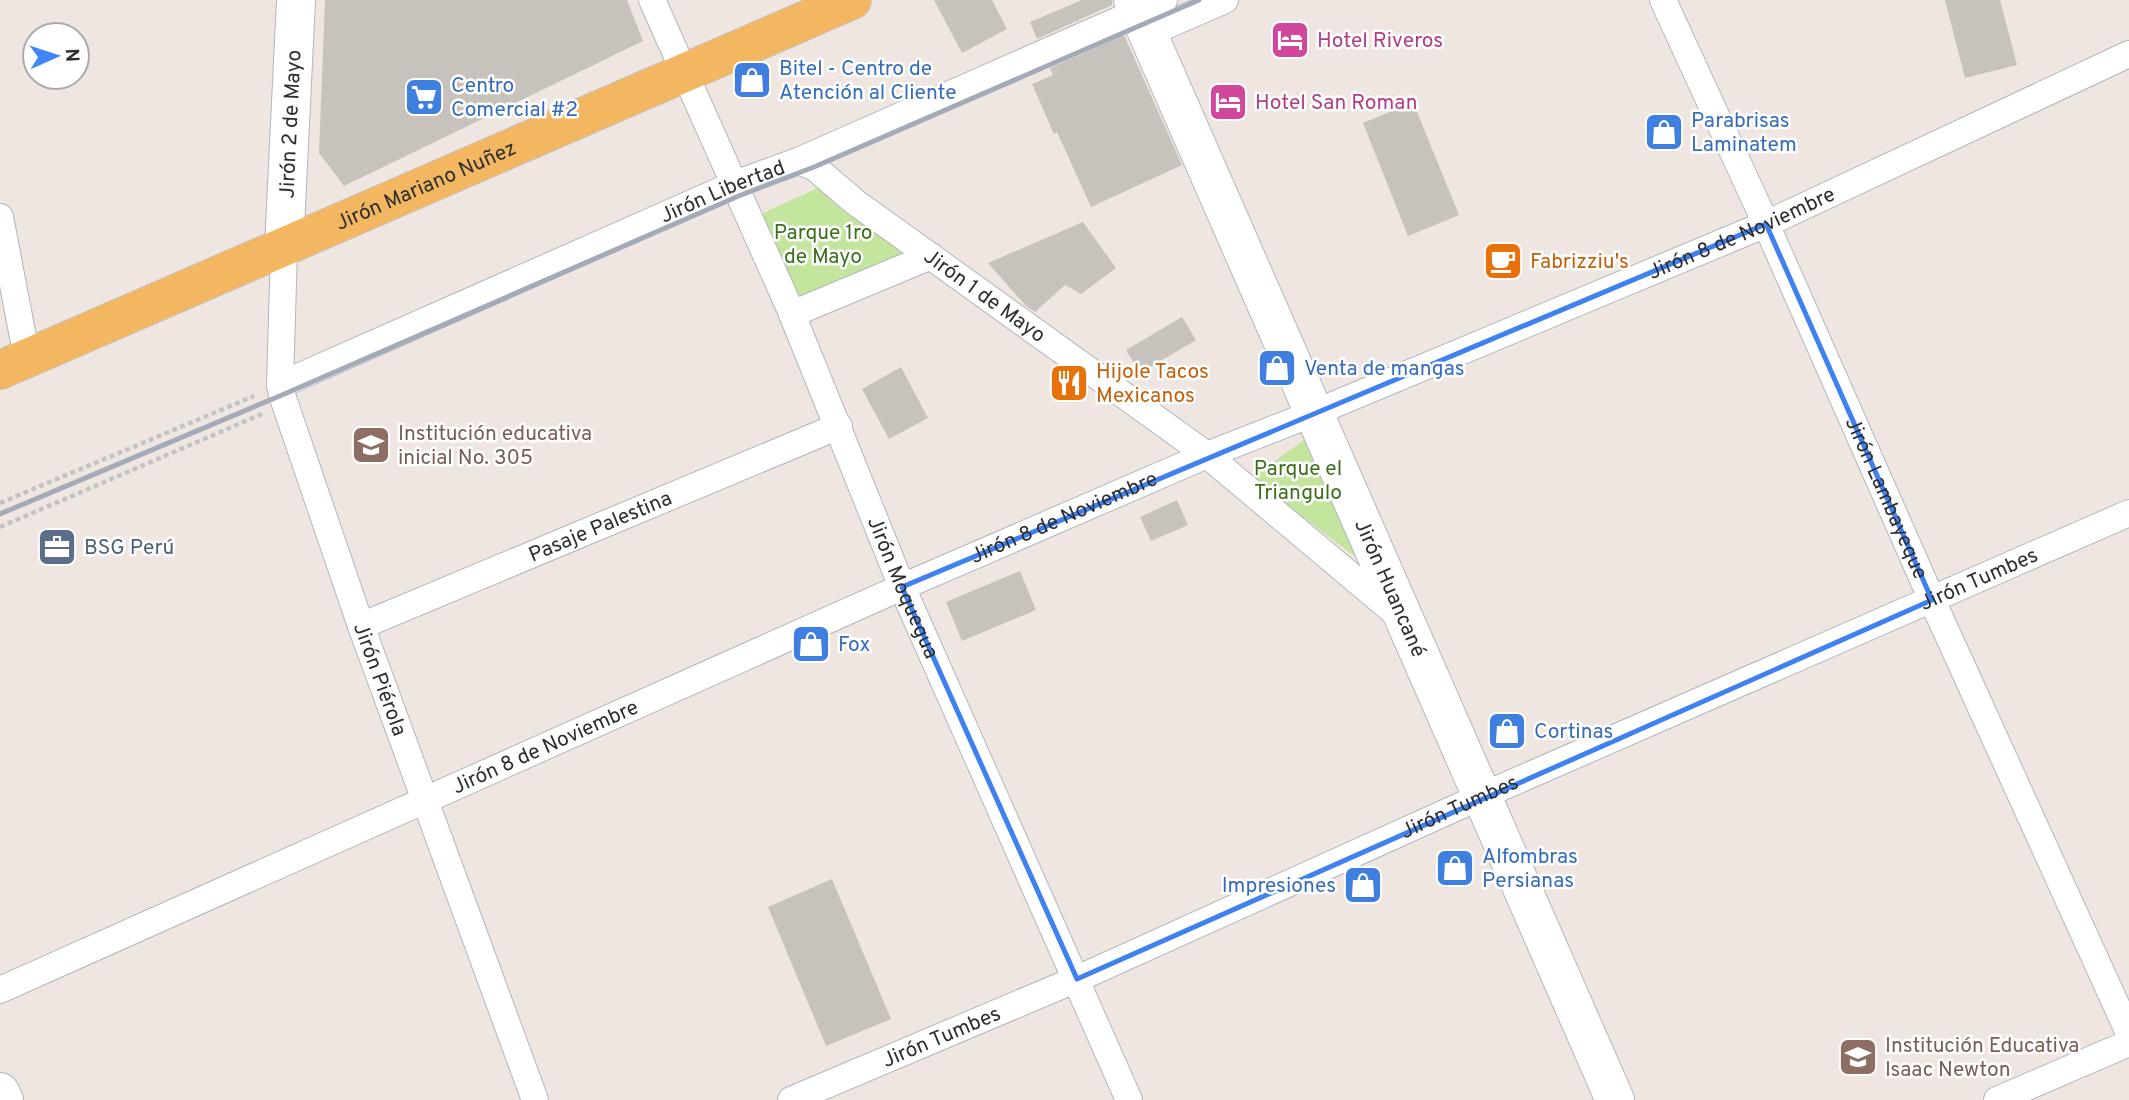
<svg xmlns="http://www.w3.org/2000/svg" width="2129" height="1100" font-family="Overpass,sans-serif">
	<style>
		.green { fill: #c3e59e }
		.building { fill: #c8c2bc }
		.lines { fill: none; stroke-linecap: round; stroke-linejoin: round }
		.street-casing { stroke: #b1b6be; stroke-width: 28 }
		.secondary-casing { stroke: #b1b6be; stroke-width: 40 }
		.primary-casing { stroke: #c4c4c4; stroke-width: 40 }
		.path { stroke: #c4c4c4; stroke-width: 4.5; stroke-dasharray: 5 3.5; stroke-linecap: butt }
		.street { stroke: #fff; stroke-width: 26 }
		.secondary { stroke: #fff; stroke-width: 38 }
		.primary { stroke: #f3b762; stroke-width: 38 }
		.rail { stroke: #a3aab8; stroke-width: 5 }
		.marked { fill: none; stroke: #4081f2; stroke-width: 5; stroke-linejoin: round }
		.labels { text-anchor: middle; stroke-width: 5; stroke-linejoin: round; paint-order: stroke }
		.hotel-label { font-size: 21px; fill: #b23c85; stroke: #fff; text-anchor: start }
		.shop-label { font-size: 21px; fill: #366cbe; stroke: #fff; text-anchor: start }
		.street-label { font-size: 21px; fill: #2e2e2e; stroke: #fff }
		.park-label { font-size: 21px; fill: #3b6f1a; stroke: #fff }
		.food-label { font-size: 21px; fill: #c56008; stroke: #fff; text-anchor: start }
		.education-label { font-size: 21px; fill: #785e54; stroke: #fff; text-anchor: start }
		.service-label { font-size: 21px; fill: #4e5e75; stroke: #fff; text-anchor: start }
	</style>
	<rect width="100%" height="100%" fill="#efe6e1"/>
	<!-- green -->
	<g class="green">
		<path d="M824,185L920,255L797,307L757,216Z"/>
		<path d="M1308,437L1366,565L1252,478Z"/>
	</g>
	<!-- building -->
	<g class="building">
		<path d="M325,0H627L643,41L344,186L319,153Z"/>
		<path d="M934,0H992L1007,29L962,53Z"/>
		<path d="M1082,0H1112V5L1037,39L1030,22Z"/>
		<path d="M1945,0H2000L2017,65L1965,78Z"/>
		<path d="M1124,35L1182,165L1091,207L1057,132L1054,134L1032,84L1053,75L1050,68Z"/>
		<path d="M1413,102L1459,215L1408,236L1363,123Z"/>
		<path d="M1083,222L1116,268L1081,294L1065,285L1035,312L1026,306L988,263Z"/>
		<path d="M1182,317L1196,340L1140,373L1126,350Z"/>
		<path d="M901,367L928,418L889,439L862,389Z"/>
		<path d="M1177,500L1188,525L1151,541L1140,517Z"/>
		<path d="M1020,571L1036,610L962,641L946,602Z"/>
		<path d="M832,879L891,1019L826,1046L768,907Z"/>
	</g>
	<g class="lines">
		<!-- street casing -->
		<g class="street-casing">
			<g id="street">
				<path id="s1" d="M652,0L790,309L902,587L1129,1100"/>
				<path id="s2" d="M1663,0L1766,224L1932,600L2129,1033"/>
				<path d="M1147,34L1225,0"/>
				<path id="s3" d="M798,161L814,167L855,202L1207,455L1399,616"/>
				<path d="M0,217L27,358"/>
				<path id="s4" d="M284,248L280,385L282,395L361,626L535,1100"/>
				<path d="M792,314L931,256"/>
				<path id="s5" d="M280,385L735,184L798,161L1164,0"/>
				<path id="s6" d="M361,626L839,426"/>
				<path id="s7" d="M0,990L902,587L1207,455L1314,413L1766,224L2129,54"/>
				<path id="s8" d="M791,1100L1077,979L1482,796L2129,513"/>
				<path d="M1997,1100L2129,1043"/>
			</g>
		</g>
		<!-- secondary casing -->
		<g class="secondary-casing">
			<g id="secondary">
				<path id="s9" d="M1133,0L1615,1100"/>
				<path id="s10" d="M284,248L296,0"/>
				<path d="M0,1092L4,1100"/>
			</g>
		</g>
		<!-- primary casing -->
		<g class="primary-casing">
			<g id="primary">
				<path id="s11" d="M0,370L852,0"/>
			</g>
		</g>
		<!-- path -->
		<g class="path">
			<path d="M0,503L254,396"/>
			<path d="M0,527L262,414"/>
		</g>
		<!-- street -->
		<use href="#street" class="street"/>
		<!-- secondary -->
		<use href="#secondary" class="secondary"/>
		<!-- primary -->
		<use href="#primary" class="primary"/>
		<!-- rail -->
		<path class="rail" d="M0,514L282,395L741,195L814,167L1199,0"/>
	</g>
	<!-- marked area -->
	<path class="marked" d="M1766,224L1932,600L1077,979L902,587Z"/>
	<!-- icons -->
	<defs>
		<g id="hotel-square" transform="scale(2.0125)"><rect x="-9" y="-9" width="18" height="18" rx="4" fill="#d1479c" stroke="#fff"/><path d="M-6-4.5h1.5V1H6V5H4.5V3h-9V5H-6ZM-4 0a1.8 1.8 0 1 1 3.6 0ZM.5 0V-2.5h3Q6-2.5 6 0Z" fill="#fff"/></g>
		<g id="shop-square" transform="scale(2.0125)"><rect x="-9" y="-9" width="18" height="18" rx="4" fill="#3f7fe0" stroke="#fff"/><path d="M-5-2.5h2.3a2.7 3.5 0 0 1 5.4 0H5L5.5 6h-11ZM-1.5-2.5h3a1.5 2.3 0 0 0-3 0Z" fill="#fff"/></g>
		<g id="supermarket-square" transform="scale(2.0125)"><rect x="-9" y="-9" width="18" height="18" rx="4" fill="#3f7fe0" stroke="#fff"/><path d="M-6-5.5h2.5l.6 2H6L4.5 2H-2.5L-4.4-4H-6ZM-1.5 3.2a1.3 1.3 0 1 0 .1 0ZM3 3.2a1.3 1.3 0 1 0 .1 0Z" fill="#fff"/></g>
		<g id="cafe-square" transform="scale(2.0125)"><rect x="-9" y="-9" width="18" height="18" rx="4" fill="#e8710a" stroke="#fff"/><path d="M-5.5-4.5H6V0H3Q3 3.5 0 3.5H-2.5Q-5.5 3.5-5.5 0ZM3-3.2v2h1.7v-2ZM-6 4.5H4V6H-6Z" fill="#fff"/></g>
		<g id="restaurant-square" transform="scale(2.0125)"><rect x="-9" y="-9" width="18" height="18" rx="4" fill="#e8710a" stroke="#fff"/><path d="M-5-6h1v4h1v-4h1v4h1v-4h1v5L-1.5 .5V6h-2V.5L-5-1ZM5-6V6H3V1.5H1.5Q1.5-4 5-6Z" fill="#fff"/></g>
		<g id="school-square" transform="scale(2.0125)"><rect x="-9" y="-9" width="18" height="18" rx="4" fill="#8d6e63" stroke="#fff"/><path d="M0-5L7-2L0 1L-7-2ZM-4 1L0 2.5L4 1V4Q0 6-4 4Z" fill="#fff"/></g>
		<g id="office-square" transform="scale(2.0125)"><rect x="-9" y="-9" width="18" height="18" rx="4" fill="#5c6f8a" stroke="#fff"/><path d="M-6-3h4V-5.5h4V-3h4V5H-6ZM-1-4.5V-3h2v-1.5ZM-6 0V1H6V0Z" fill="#fff"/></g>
	</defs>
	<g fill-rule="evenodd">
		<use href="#hotel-square" x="1290" y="40"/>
		<use href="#shop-square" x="752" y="80"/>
		<use href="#supermarket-square" x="424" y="97"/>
		<use href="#hotel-square" x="1228" y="102"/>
		<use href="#shop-square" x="1664" y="132"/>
		<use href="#cafe-square" x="1503" y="261"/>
		<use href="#shop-square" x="1277" y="368"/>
		<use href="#restaurant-square" x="1069" y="383"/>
		<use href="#school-square" x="371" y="445"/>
		<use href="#office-square" x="57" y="547"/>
		<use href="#shop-square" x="811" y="644"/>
		<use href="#shop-square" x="1507" y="731"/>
		<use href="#shop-square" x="1455" y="868"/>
		<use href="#shop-square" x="1363" y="885"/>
		<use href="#school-square" x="1858" y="1057"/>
	</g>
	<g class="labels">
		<!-- hotel labels -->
		<g class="hotel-label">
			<text x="1317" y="47">Hotel Riveros</text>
			<text x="1255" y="109">Hotel San Roman</text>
		</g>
		<!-- shop labels -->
		<g class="shop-label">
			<text x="779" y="75">Bitel - Centro de<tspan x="779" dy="24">Atención al Cliente</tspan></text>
			<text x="451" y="92">Centro<tspan x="451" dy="24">Comercial #2</tspan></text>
			<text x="1691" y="127">Parabrisas<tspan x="1691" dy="24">Laminatem</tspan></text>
			<text x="1304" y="375">Venta de mangas</text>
			<text x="838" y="651">Fox</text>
			<text x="1534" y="738">Cortinas</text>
			<text x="1482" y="863">Alfombras<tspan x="1482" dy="24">Persianas</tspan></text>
			<text x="1336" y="892" text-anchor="end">Impresiones</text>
		</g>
		<!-- street labels -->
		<g class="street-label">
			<text dy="7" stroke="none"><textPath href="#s10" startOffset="124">Jirón 2 de Mayo</textPath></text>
			<text dy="7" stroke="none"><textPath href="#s11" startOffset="464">Jirón Mariano Nuñez</textPath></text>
			<text dy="7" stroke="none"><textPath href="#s5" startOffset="483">Jirón Libertad</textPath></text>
			<text dy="7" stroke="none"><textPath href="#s7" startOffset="1899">Jirón 8 de Noviembre</textPath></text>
			<text dy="7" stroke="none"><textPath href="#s3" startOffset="231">Jirón 1 de Mayo</textPath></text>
			<text dy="7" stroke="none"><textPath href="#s2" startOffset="546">Jirón Lambayeque</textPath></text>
			<text dy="7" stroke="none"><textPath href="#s7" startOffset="1164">Jirón 8 de Noviembre</textPath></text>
			<text dy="7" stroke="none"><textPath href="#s6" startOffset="259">Pasaje Palestina</textPath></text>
			<text dy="7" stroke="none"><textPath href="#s8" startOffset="1297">Jirón Tumbes</textPath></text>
			<text dy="7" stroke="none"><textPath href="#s1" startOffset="639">Jirón Moquegua</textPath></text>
			<text dy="7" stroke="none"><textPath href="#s9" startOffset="642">Jirón Huancané</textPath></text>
			<text dy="7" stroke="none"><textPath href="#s4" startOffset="448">Jirón Piérola</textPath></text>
			<text dy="7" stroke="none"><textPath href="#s7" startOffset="597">Jirón 8 de Noviembre</textPath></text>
			<text dy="7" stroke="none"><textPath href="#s8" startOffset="730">Jirón Tumbes</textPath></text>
			<text dy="7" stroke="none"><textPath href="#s8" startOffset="163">Jirón Tumbes</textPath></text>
		</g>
		<!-- park labels -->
		<g class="park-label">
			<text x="823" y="239">Parque 1ro<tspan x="823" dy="24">de Mayo</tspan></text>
			<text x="1298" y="475">Parque el<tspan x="1298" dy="24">Triangulo</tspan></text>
		</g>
		<!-- food labels -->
		<g class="food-label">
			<text x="1530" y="268">Fabrizziu's</text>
			<text x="1096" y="378">Hijole Tacos<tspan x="1096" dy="24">Mexicanos</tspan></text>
		</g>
		<!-- education labels -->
		<g class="education-label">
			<text x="398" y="440">Institución educativa<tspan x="398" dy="24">inicial No. 305</tspan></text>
			<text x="1885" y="1052">Institución Educativa<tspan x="1885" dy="24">Isaac Newton</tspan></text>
		</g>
		<!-- service labels -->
		<g class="service-label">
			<text x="84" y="554">BSG Perú</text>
		</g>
	</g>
	<!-- north arrow -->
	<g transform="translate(56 56) rotate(87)"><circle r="33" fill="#ffffff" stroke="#ababab" stroke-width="2"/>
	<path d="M0-5L12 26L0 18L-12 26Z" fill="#4185fc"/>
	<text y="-10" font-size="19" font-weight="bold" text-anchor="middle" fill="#2e2e2e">N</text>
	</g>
</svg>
